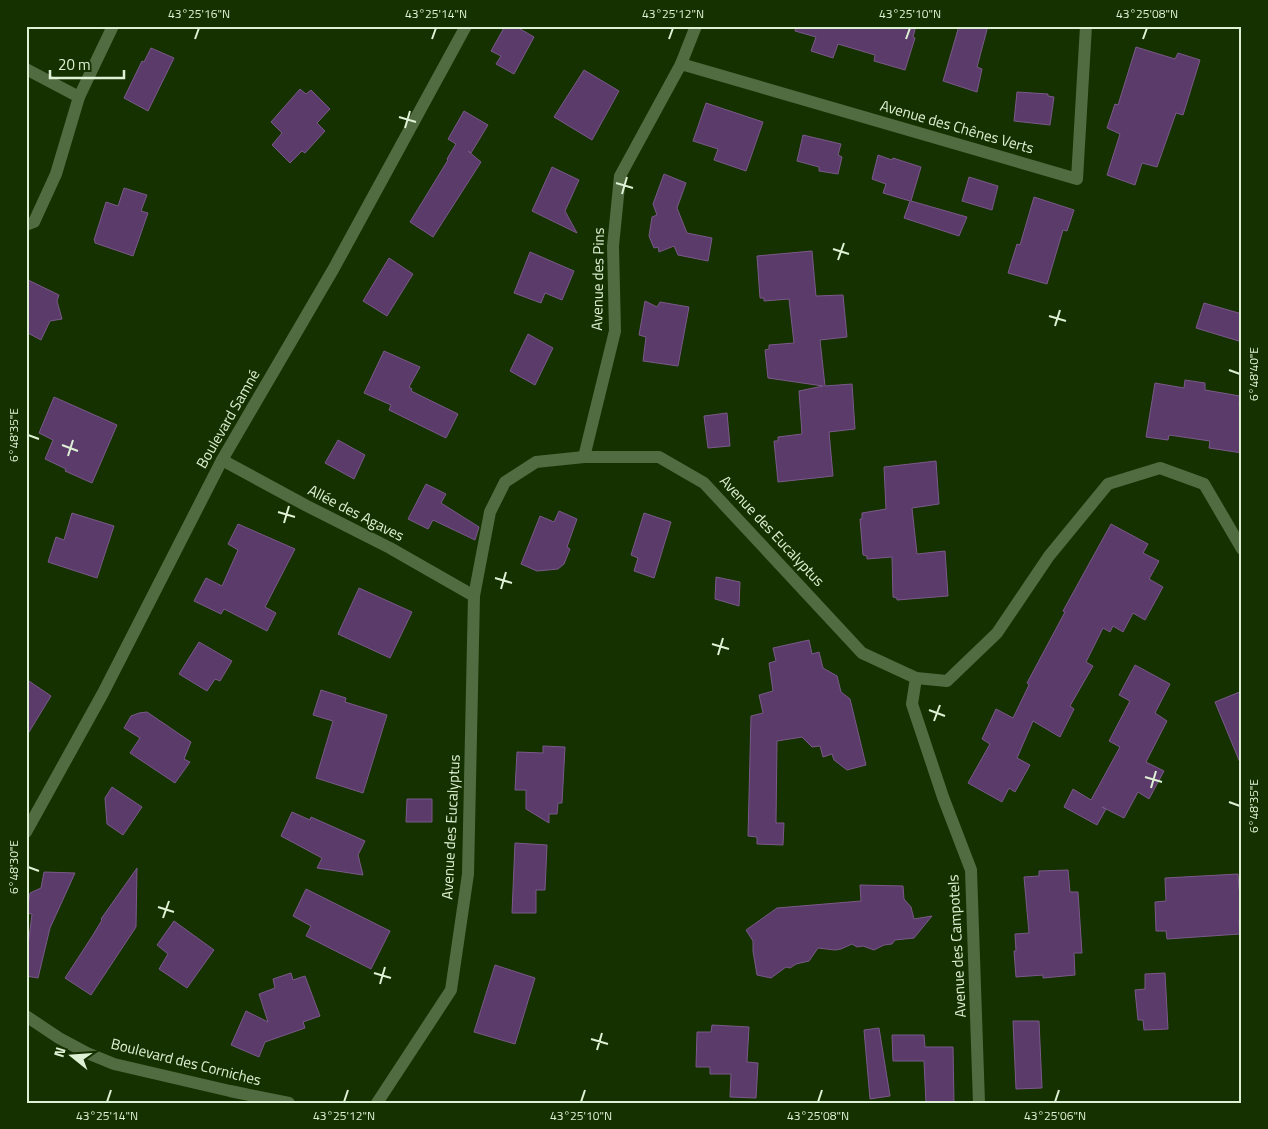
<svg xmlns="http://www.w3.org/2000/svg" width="1268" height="1129" font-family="'Titillium Web',sans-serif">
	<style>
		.building { fill: #5a3b69; stroke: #795989 }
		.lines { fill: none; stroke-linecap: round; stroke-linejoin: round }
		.minor { stroke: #526c42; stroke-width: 12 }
		.ticks { fill: none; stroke: #dff1d5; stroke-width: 2 }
		.labels { text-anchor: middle; stroke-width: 4; stroke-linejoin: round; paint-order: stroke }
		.street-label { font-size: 15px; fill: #dff1d5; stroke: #163100 }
		.neatline { fill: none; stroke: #dff1d5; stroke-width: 2 }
		.ticks-label { font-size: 12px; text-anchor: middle; fill: #dff1d5 }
	</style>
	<rect width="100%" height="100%" fill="#163100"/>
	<!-- building -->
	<g class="building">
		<path d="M505,26H515L534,37L514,74L496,64L501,56L491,51Z"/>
		<path d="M796,26H916L913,37L915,38L905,70L874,61L875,55L838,44L833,58L811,51L816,37L795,31Z"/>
		<path d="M959,26H988L977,67L982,69L977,92L943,81Z"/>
		<path d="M1136,47L1175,59L1178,53L1200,60L1183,115L1176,113L1157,167L1142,163L1135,185L1107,175L1120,134L1107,128L1115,104L1118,105Z"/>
		<path d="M151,48L174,58L148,111L124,98L142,61L144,62Z"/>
		<path d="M584,70L619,91L592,140L554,117Z"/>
		<path d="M300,89L306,94L311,90L330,109L317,123L325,131L305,153L302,151L290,163L272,145L282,133L271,122Z"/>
		<path d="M1017,92L1048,94V96L1054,97L1050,125L1014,121Z"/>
		<path d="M706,103L763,122L746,171L714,160L718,149L693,141Z"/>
		<path d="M464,111L488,125L471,153L468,151L481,162L433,237L410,222L448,160L447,159L456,144L448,139Z"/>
		<path d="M803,135L841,144L838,155L842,157L838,174L819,171V167L797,161Z"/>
		<path d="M878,155L892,160L893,158L921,167L911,201L967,217L959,236L904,218L910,201L883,193L886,184L872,179Z"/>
		<path d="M552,167L579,180L565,211L577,233L532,211Z"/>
		<path d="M664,174L686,183L677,208L687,233L712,238L708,261L678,255L674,246L659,252L658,247L654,248L649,236L652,217L657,215L653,204Z"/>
		<path d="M969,177L998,186L992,210L962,201Z"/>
		<path d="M124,188L147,195L141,211L148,213L133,256L95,243V241L94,240L106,202L118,206Z"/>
		<path d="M1034,197L1074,210L1067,231L1063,230L1047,284L1008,273L1017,244L1020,245Z"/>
		<path d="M812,251L816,296L843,295L847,337L820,340L825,386L852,384L855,429L829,432L833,476L778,482L774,441H778V437L802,434L799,391L823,386L768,378L765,350L769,349V345L794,343L789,299L764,301V298H760L757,256Z"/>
		<path d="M530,252L574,271L562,300L545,293L541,303L514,293Z"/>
		<path d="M389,258L413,274L387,316L363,301Z"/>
		<path d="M26,279L59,295L57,301L62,319L50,321L41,340L26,332Z"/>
		<path d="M645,301L657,307L660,302L689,307L678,366L643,361L646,337L639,335Z"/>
		<path d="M1204,303L1242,314V342L1196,328Z"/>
		<path d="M528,334L553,348L535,385L510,371Z"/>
		<path d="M384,351L420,367L409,387L412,389L411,391L458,414L446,438L389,410L391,405L364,393Z"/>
		<path d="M1185,380L1205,383V390L1240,396L1239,406H1242V453L1209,448L1210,441L1169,435L1168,440L1146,437L1155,383L1184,388Z"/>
		<path d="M54,397L117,425L92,483L65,471L66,469L45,459L53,440L39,433Z"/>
		<path d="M727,413L730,446L708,448L704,416Z"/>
		<path d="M338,440L365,455L354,479L325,463Z"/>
		<path d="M936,461L939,504L912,508L917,554L945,551L948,596L897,600V598L893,597L892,557L867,559V556L863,555L860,519H862V513L886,509L884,467Z"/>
		<path d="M426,484L446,494L441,503L479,527L475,540L433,520L428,529L408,519Z"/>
		<path d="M559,511L577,519L567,547L570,549L564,564L558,569L537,571L521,564L540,516L554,522Z"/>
		<path d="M72,513L114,526L97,578L48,562L56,537L64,540Z"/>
		<path d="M644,513L671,522L654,578L634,571L638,558L631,555Z"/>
		<path d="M238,524L295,549L265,607L276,613L267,631L224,609L221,614L194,601L206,578L222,586L238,550L228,544Z"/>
		<path d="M1111,524L1148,544L1143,553L1159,561L1149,579L1163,587L1145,620L1133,613L1123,632L1113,626L1110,632L1103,628L1086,662L1093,666L1070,706L1074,709L1060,737L1033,721L1017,758L1030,765L1015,792L1009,788L1002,802L968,783L990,744L982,739L996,709L1013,718L1029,685L1027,683L1065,612L1063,611Z"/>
		<path d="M716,577L740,582L739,606L715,599Z"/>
		<path d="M359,588L412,612L390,658L338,634Z"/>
		<path d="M809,640L812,654L819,652L823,668L837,676L841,692L850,699L866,765L847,770L834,760L832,754L823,757L820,746L812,747L802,737L777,741L776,823H784L783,845L757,844V837L748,836L751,716L763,713L759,695L773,691L769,663L776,661L773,648Z"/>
		<path d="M199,642L232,661L220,681L215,679L207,691L179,674Z"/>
		<path d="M1135,665L1170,684L1155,713L1167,721L1146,762L1164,771L1149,799L1138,792L1124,818L1102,807L1106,809L1097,825L1064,807L1073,789L1091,800L1120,747L1109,741L1130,701L1119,695Z"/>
		<path d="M26,679L51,696L26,737Z"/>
		<path d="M321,690L346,698L345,702L387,715L363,793L316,778L333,721L313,715Z"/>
		<path d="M1242,691V765H1241L1215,702Z"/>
		<path d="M147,712L191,742L184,759L190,762L175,783L130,753L140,738L124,728L131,716L139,713Z"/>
		<path d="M543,746L565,747L562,803H558L557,814H549V823L526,809V790H515L517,752L543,753Z"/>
		<path d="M112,787L142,807L123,835L107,824L105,798Z"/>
		<path d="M407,799H432V822H406Z"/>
		<path d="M292,812L310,820L311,817L365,841L358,855L363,875L317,868L322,858L281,836Z"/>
		<path d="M515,843L547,845L545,890H536V913H512Z"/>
		<path d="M137,868L136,927L91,995L65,978L93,935L102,920L101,919Z"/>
		<path d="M1068,870L1070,892H1078L1082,953H1074L1075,975L1043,978V975L1016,977L1014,951H1016L1015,934L1029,933L1024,877L1039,876V871Z"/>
		<path d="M44,872L75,873L50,928L38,978L26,976V962L32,914L27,913L30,893L41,888Z"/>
		<path d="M1238,874L1239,889L1242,888V920H1239L1240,934L1167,939L1166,931H1156L1155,902L1166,901L1165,878Z"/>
		<path d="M860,885L903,886L904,899L911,907L914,919L932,916L914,938L895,940L892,944L884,945L874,950L863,946L857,947L852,944L841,949L835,950L818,948L809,961L796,964L790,968L786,967L771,978L757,975L753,951V941L746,930L777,908L861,901Z"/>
		<path d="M306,889L390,931L371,969L306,936L311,926L293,916Z"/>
		<path d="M174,921L214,950L187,988L159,969L168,954L157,945Z"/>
		<path d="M495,965L535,978L515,1044L474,1032Z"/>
		<path d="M291,973L293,980L305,976L320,1016L303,1022L305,1028L265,1042L259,1057L231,1045L246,1011L268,1022L259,994L275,988L273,979Z"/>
		<path d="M1165,973L1168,1029L1144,1030L1143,1020H1138L1135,990L1145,989V974Z"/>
		<path d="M1013,1021H1039L1042,1088L1016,1089Z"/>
		<path d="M712,1025L749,1027L747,1062L758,1063L756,1098L730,1097L731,1074H710V1067H696L697,1032H711Z"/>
		<path d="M879,1028L890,1096L870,1099L864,1030Z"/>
		<path d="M892,1035H924L925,1047H953L954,1103H926L924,1061H893Z"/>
	</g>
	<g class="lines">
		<!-- minor -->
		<g class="minor">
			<path d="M681,64L1077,179L1086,26"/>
			<path d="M26,69L79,97"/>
			<path d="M26,225L34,222L56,174L79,97L113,26"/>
			<path d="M584,457L615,331L613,246L620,176L681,64L696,26"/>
			<path d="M222,460L307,506L390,548L474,596"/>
			<path d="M916,678L912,704L943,797L971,870L979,1103"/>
			<path d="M26,832L103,693L222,460L334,268L466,26"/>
			<path d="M26,1016L59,1038L87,1053L114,1064L230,1091L289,1103"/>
			<path d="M377,1103L451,990L468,874L474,596L490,512L505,482L536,462L584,457H659L704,483L862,653L916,678L947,681L997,633L1049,556L1108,484L1160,468L1204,484L1242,549"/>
		</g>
	</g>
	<!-- ticks -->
	<path class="ticks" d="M195,39L199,28M432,39L436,28M669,39L673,28M906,39L910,28M1143,39L1147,28M399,117L416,122M405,128L410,111M616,183L633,188M622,194L627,177M833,249L849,254M838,260L844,243M1049,316L1066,321M1055,326L1060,310M1229,370L1240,374M28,435L39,439M62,445L78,451M68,456L73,440M278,512L295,517M284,523L289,506M495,578L512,583M501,589L506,572M712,644L729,649M718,655L723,638M929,710L945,716M934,721L940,705M1145,777L1162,782M1151,788L1156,771M1229,802L1240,806M28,867L39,871M158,907L174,912M163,918L169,901M374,973L391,978M380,984L385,967M591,1039L608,1044M597,1050L602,1033M107,1102L111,1090M344,1102L348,1090M581,1102L585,1090M818,1102L822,1090M1055,1102L1059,1090"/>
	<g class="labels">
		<!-- street labels -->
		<g class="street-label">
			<text transform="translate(957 127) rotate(16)" y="5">Avenue des Chênes Verts</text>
			<text transform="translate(598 279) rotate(-89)" y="5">Avenue des Pins</text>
			<text transform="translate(228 419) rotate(-60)" y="5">Boulevard Samné</text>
			<text transform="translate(356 513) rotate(27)" y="5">Allée des Agaves</text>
			<text transform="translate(772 531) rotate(47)" y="5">Avenue des Eucalyptus</text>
			<text transform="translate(451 827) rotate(-87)" y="5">Avenue des Eucalyptus</text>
			<text transform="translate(957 946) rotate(-93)" y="5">Avenue des Campotels</text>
			<text transform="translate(186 1062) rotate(14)" y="5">Boulevard des Corniches</text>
		</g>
	</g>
	<!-- border -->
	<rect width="1268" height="1129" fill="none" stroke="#163100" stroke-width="55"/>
	<!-- north arrow -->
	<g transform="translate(72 1056) rotate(287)" stroke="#163100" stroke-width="4" paint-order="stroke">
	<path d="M0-4L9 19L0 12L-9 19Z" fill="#dff1d5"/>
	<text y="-8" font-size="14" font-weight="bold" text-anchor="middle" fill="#dff1d5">N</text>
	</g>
	<!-- scale -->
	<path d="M50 70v8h74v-8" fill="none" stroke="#dff1d5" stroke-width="2.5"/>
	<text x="58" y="70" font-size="15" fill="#dff1d5" stroke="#163100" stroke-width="4" paint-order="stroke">20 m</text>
	<rect x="28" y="28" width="1212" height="1074" class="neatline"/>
	<g class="ticks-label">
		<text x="199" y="18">43°25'16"N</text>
		<text x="436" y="18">43°25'14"N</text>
		<text x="673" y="18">43°25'12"N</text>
		<text x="910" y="18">43°25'10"N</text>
		<text x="1147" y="18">43°25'08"N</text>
		<text transform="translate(1254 374) rotate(-90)" y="4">6°48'40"E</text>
		<text transform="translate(14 435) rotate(-90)" y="4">6°48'35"E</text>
		<text transform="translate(1254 806) rotate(-90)" y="4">6°48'35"E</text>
		<text transform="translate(14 867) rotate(-90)" y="4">6°48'30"E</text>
		<text x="107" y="1120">43°25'14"N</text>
		<text x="344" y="1120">43°25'12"N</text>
		<text x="581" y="1120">43°25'10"N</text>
		<text x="818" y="1120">43°25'08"N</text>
		<text x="1055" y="1120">43°25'06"N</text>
	</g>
</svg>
